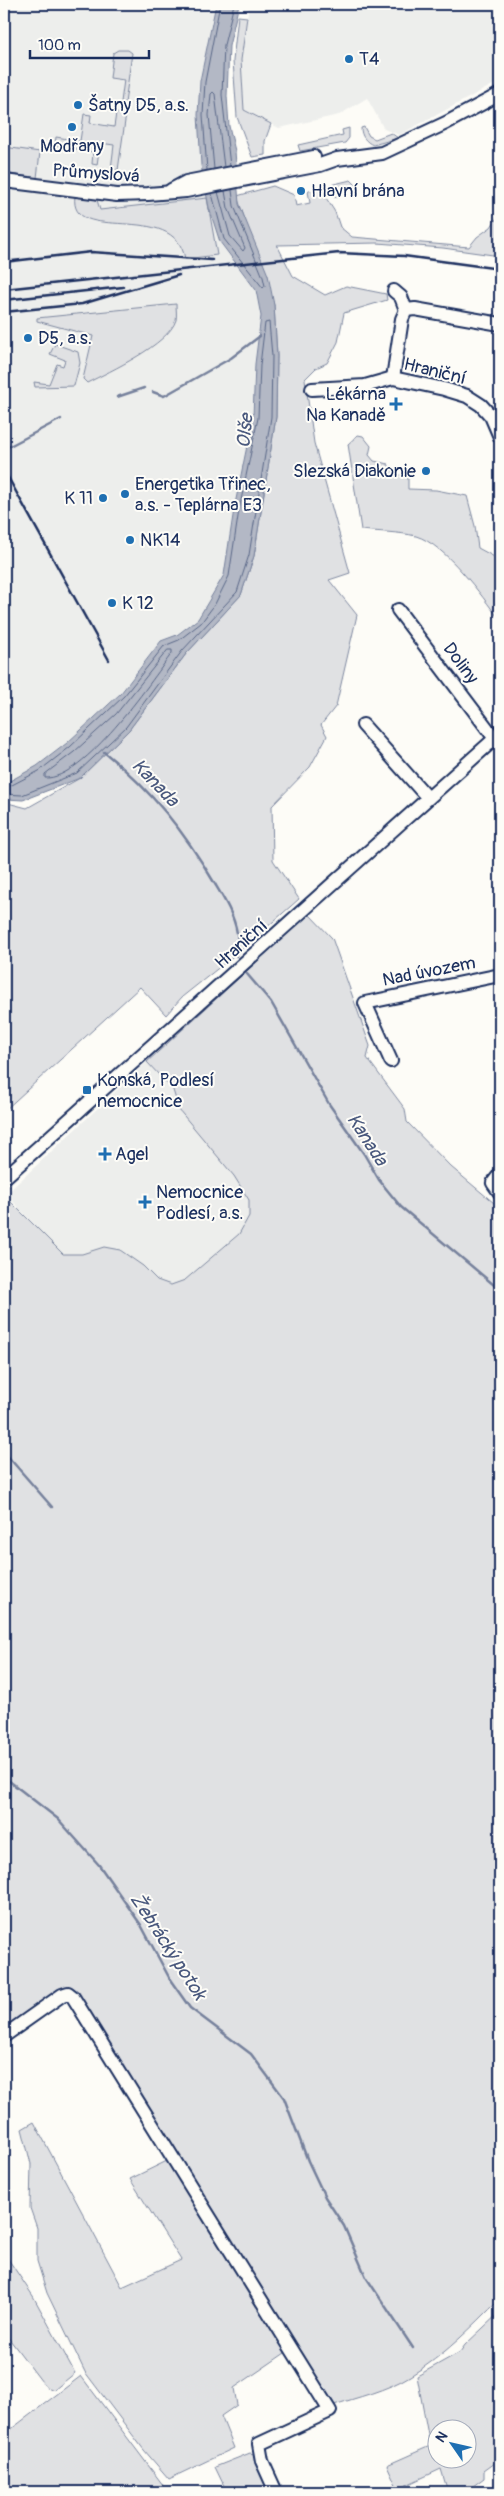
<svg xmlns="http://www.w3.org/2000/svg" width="504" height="2496" font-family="Pangolin,sans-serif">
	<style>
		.built { fill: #edeeec }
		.green { fill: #e0e1e3; stroke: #7e88a0; fill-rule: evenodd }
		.water { fill: #b3b8c5; stroke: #76819c }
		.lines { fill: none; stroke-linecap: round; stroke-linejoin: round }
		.shore { stroke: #586687; stroke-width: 1 }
		.stream { stroke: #76819c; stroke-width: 2.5 }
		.minor-casing { stroke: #1b2f5e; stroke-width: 16 }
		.minor { stroke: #fdfcf7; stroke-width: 12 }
		.rail { stroke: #1b2f5e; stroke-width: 2.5 }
		.poi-dot { fill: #1f6fb2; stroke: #fdfcf7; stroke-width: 2 }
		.labels { text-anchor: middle; stroke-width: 4; stroke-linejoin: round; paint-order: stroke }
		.poi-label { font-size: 18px; fill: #1b2f5e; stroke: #fdfcf7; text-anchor: start }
		.street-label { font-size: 18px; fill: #1b2f5e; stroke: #fdfcf7 }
		.water-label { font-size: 19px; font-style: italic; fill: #49587d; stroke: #fdfcf7 }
	</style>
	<rect width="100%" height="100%" fill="#fdfcf7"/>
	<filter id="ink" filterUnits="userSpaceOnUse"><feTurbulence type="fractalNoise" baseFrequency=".02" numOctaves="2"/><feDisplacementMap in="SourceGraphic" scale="10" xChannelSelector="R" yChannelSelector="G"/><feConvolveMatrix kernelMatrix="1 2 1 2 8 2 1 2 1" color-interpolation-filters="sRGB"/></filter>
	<g filter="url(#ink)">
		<!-- built -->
		<g class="built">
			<path d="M4,4H216L200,81L198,115L201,165L209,207L241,268L256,290L261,316L255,364L253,417L234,509L224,575L210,602L198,619L177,635L161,641L120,693L67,743L37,766L8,782L4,780Z"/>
			<path d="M249,4H500V81L399,135L384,129L367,98L339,115L279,128L244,110L241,60Z"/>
			<path d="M147,1062L283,1210L142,1341L6,1194Z"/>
		</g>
		<!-- green -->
		<g class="green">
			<path d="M238,16L247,17L241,60L244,110L271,124L265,141V155L252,157L237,117L233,61Z"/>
			<path d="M118,50H128L132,53L125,103L121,102L124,80L110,78L113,53Z"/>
			<path d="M116,113L126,114L118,170L111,169L114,145L100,143L97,165L92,164L93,152L55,145L56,137L80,141L84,114L91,115L90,123L114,127Z"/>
			<path d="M364,127L369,136L375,139L391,133L398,138L373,145C366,142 361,136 361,128Z"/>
			<path d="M349,128V138L345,143L300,151L298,145L343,135L342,130Z"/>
			<path d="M4,147L40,152L37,178L4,173Z"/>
			<path d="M351,180L358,187L348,189L336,198L328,189L330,185Z"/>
			<path d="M273,186L294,195L296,206L310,203L308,191L321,190L335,212L340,227L352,237L469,247L477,237L491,227L500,213V256L443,248L377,243L277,245L293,276L325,295L346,286L386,294L387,300L344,313L338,342L327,363L316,368L305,379L314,443L350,573L329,580L357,615L336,706L321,725L327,736L310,767L272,806L273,860L299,899L241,950L182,997L166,1015L140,987L4,1111V802L27,808L80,778L129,730L186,654L241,595L254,556L276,417L277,356L274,305L237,196Z"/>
			<path d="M75,196L97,200L100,210L207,198L217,255L185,259C175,198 68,247 75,196Z"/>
			<path d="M176,304C176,309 177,315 176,320C168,345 110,371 87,383L83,379L93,336L37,321V318Z"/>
			<path d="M55,344L78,352L80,363L74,386L35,387L34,382L49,384L57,364L63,366L65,360L50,354Z"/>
			<path d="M358,435L363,436L371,446L369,455L374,461L388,464L395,475H402L408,478V489L436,490L467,496L475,526L478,548L500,560V620C481,595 446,545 416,536C399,532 379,532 361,530L348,444Z"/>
			<path d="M309,914L332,938L370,1046L367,1058L405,1109L407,1122L451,1167L500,1208V2299C472,2327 444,2356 410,2376C386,2391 358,2397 331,2406L69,1986L4,2031V1195L63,1254H82L104,1247L120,1250L143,1266L157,1280L171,1285L185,1280L239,1234L249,1216V1200L234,1176L179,1110L173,1090L147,1062Z"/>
			<path d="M34,2122L122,2287L181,2260L130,2179L169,2160L284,2347L285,2353L234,2388L237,2405L221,2416L234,2448L169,2479L144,2450L85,2372L47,2293L37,2261V2228L30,2208L31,2164L22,2129Z"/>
			<path d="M4,2253L33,2296L75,2373L54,2390L45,2386L4,2332Z"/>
			<path d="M500,2312V2454L496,2458L495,2463L484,2471V2478L465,2492H448L441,2469L398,2489L387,2465L430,2446L417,2376L460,2352L465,2345ZM466,2428V2458H436V2428Z"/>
			<path d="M81,2376L163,2485L152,2492H4V2424L10,2430Z"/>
			<path d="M250,2453L254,2454L273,2492H227L215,2467Z"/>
		</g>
		<!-- water -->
		<path class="water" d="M216,4H239L229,46L227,96L229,126L235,151L239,204L268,275L274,305L277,356L276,417L254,556L241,595L186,654L129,730L80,778L23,800L6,799L4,798V781L8,782L37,766L67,743L121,693L161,641L177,635L198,619L224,575L234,509L253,417L255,364L261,316L256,290L220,242L209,208L201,165L198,115L200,81Z"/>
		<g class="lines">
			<!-- shore -->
			<g class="shore">
				<path d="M230,166L222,95L224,45L234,4"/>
				<path d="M214,169L209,115L211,94L213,92L215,94L224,167"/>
				<path d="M207,170L203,115L205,82L220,4"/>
				<path d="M218,192L230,236L243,251L245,248L228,208L225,191"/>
				<path d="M212,194L224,239L263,288L265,286L263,277L234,206L232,190"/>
				<path d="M168,650H172V653C150,683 84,780 45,778V774L74,752L116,714Z"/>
				<path d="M4,786H10L39,771L70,747L124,696L164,646L179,640L201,623L215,604L229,576L239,510L258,418L260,365L265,323L269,322L272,356L271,417L249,555L237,592L182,651L126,727L77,773L22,795L4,794"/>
			</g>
			<!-- stream -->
			<g class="stream">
				<path d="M153,392L164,396L231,358L260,336"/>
				<path d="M117,397L144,388"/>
				<path d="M4,449L61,419"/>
				<path d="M104,752C152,791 184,831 215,884C224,899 234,915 237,933C239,940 236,949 236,956"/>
				<path d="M247,974L271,1002L329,1104L364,1154L379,1180L401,1207L500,1290"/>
				<path d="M4,1452L52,1507"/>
				<path d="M4,1777L58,1819L99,1865L141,1925L171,1981L190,2008L251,2054L284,2098L308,2161L325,2197L344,2226L366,2277L413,2348"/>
			</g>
			<!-- minor casing -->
			<g class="minor-casing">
				<g id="minor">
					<path d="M4,181L117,195L148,194L186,191L320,165L337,159L382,153L446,123L500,94"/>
					<path d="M171,190L186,182L314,157"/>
					<path d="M394,291L401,297L406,310"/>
					<path d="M393,378L402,319L406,310L415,309L500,324"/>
					<path d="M312,389L365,386L393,378L444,389L467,396L481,405L491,416L500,437"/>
					<path d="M398,610L499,744"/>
					<path d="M363,725L428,798"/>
					<path d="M391,1061L365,1003L500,975"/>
					<path d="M500,1174L493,1183L500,1193"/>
					<path d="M4,1178L500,734"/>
					<path d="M4,2036L62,1995L68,1993L73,1997L330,2411L259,2444L262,2461L276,2492"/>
				</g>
			</g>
			<!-- minor -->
			<use href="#minor" class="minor"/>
			<!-- rail -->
			<g class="rail">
				<path d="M4,262L91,252L212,260"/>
				<path d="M4,289L339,253L404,256L500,269"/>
				<path d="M4,300L123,287"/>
				<path d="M4,312L82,304L179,275"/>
				<path d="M4,470L109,660"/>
			</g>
		</g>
	</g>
	<!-- markers -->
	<g class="poi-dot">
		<circle cx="349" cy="59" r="5"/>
		<circle cx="78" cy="105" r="5"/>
		<circle cx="72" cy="127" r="5"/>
		<circle cx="301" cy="191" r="5"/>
		<circle cx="28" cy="338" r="5"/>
		<path d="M393.5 396.5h5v5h5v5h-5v5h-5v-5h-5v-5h5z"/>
		<circle cx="426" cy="471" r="5"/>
		<circle cx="125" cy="494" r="5"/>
		<circle cx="103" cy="498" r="5"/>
		<circle cx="130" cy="540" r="5"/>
		<circle cx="112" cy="603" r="5"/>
		<rect x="82" y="1085" width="10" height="10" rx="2.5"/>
		<path d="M102.5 1146.5h5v5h5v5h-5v5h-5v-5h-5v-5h5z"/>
		<path d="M142.5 1194.5h5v5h5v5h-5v5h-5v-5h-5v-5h5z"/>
	</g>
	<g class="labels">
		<!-- poi labels -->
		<g class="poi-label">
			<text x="359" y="65">T4</text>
			<text x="88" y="111">Šatny D5, a.s.</text>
			<text x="72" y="152" text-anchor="middle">Modřany</text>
			<text x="311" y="197">Hlavní brána</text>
			<text x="38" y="344">D5, a.s.</text>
			<text x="386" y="400" text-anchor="end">Lékárna<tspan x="386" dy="21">Na Kanadě</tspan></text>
			<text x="416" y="477" text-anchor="end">Slezská Diakonie</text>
			<text x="135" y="490">Energetika Třinec,<tspan x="135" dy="21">a.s. - Teplárna E3</tspan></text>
			<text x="93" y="504" text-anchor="end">K 11</text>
			<text x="140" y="546">NK14</text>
			<text x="122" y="609">K 12</text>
			<text x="97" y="1086">Konská, Podlesí<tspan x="97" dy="21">nemocnice</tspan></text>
			<text x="115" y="1160">Agel</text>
			<text x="156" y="1198">Nemocnice<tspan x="156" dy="21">Podlesí, a.s.</tspan></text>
		</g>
		<!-- street labels -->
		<g class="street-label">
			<text transform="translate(96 173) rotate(4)" y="6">Průmyslová</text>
			<text transform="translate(435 371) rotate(14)" y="6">Hraniční</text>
			<text transform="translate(461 663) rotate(53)" y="6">Doliny</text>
			<text transform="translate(241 944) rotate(-42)" y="6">Hraniční</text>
			<text transform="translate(429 971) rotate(-11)" y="6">Nad úvozem</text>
		</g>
		<!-- water labels -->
		<g class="water-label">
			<text transform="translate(244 431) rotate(-84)" y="7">Olše</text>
			<text transform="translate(156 782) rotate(46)" y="7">Kanada</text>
			<text transform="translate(368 1139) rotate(57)" y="7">Kanada</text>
			<text transform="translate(169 1946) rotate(57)" y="7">Žebrácký potok</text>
		</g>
	</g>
	<!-- margin -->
	<rect width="504" height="2496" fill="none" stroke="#fdfcf7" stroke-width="20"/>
	<rect x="10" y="10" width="484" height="2476" fill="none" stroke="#1b2f5e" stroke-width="2" filter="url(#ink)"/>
	<!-- north arrow -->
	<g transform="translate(452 2444) rotate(304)"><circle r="24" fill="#fdfcf7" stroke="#a3aaba"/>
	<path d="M0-4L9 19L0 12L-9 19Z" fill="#1f6fb2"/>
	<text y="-8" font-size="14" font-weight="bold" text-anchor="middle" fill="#1b2f5e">N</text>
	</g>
	<!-- scale -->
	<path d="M30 50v8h119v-8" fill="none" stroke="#1b2f5e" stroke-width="2.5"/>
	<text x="38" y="50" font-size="15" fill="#1b2f5e" stroke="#fdfcf7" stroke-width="4" paint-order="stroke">100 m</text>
</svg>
